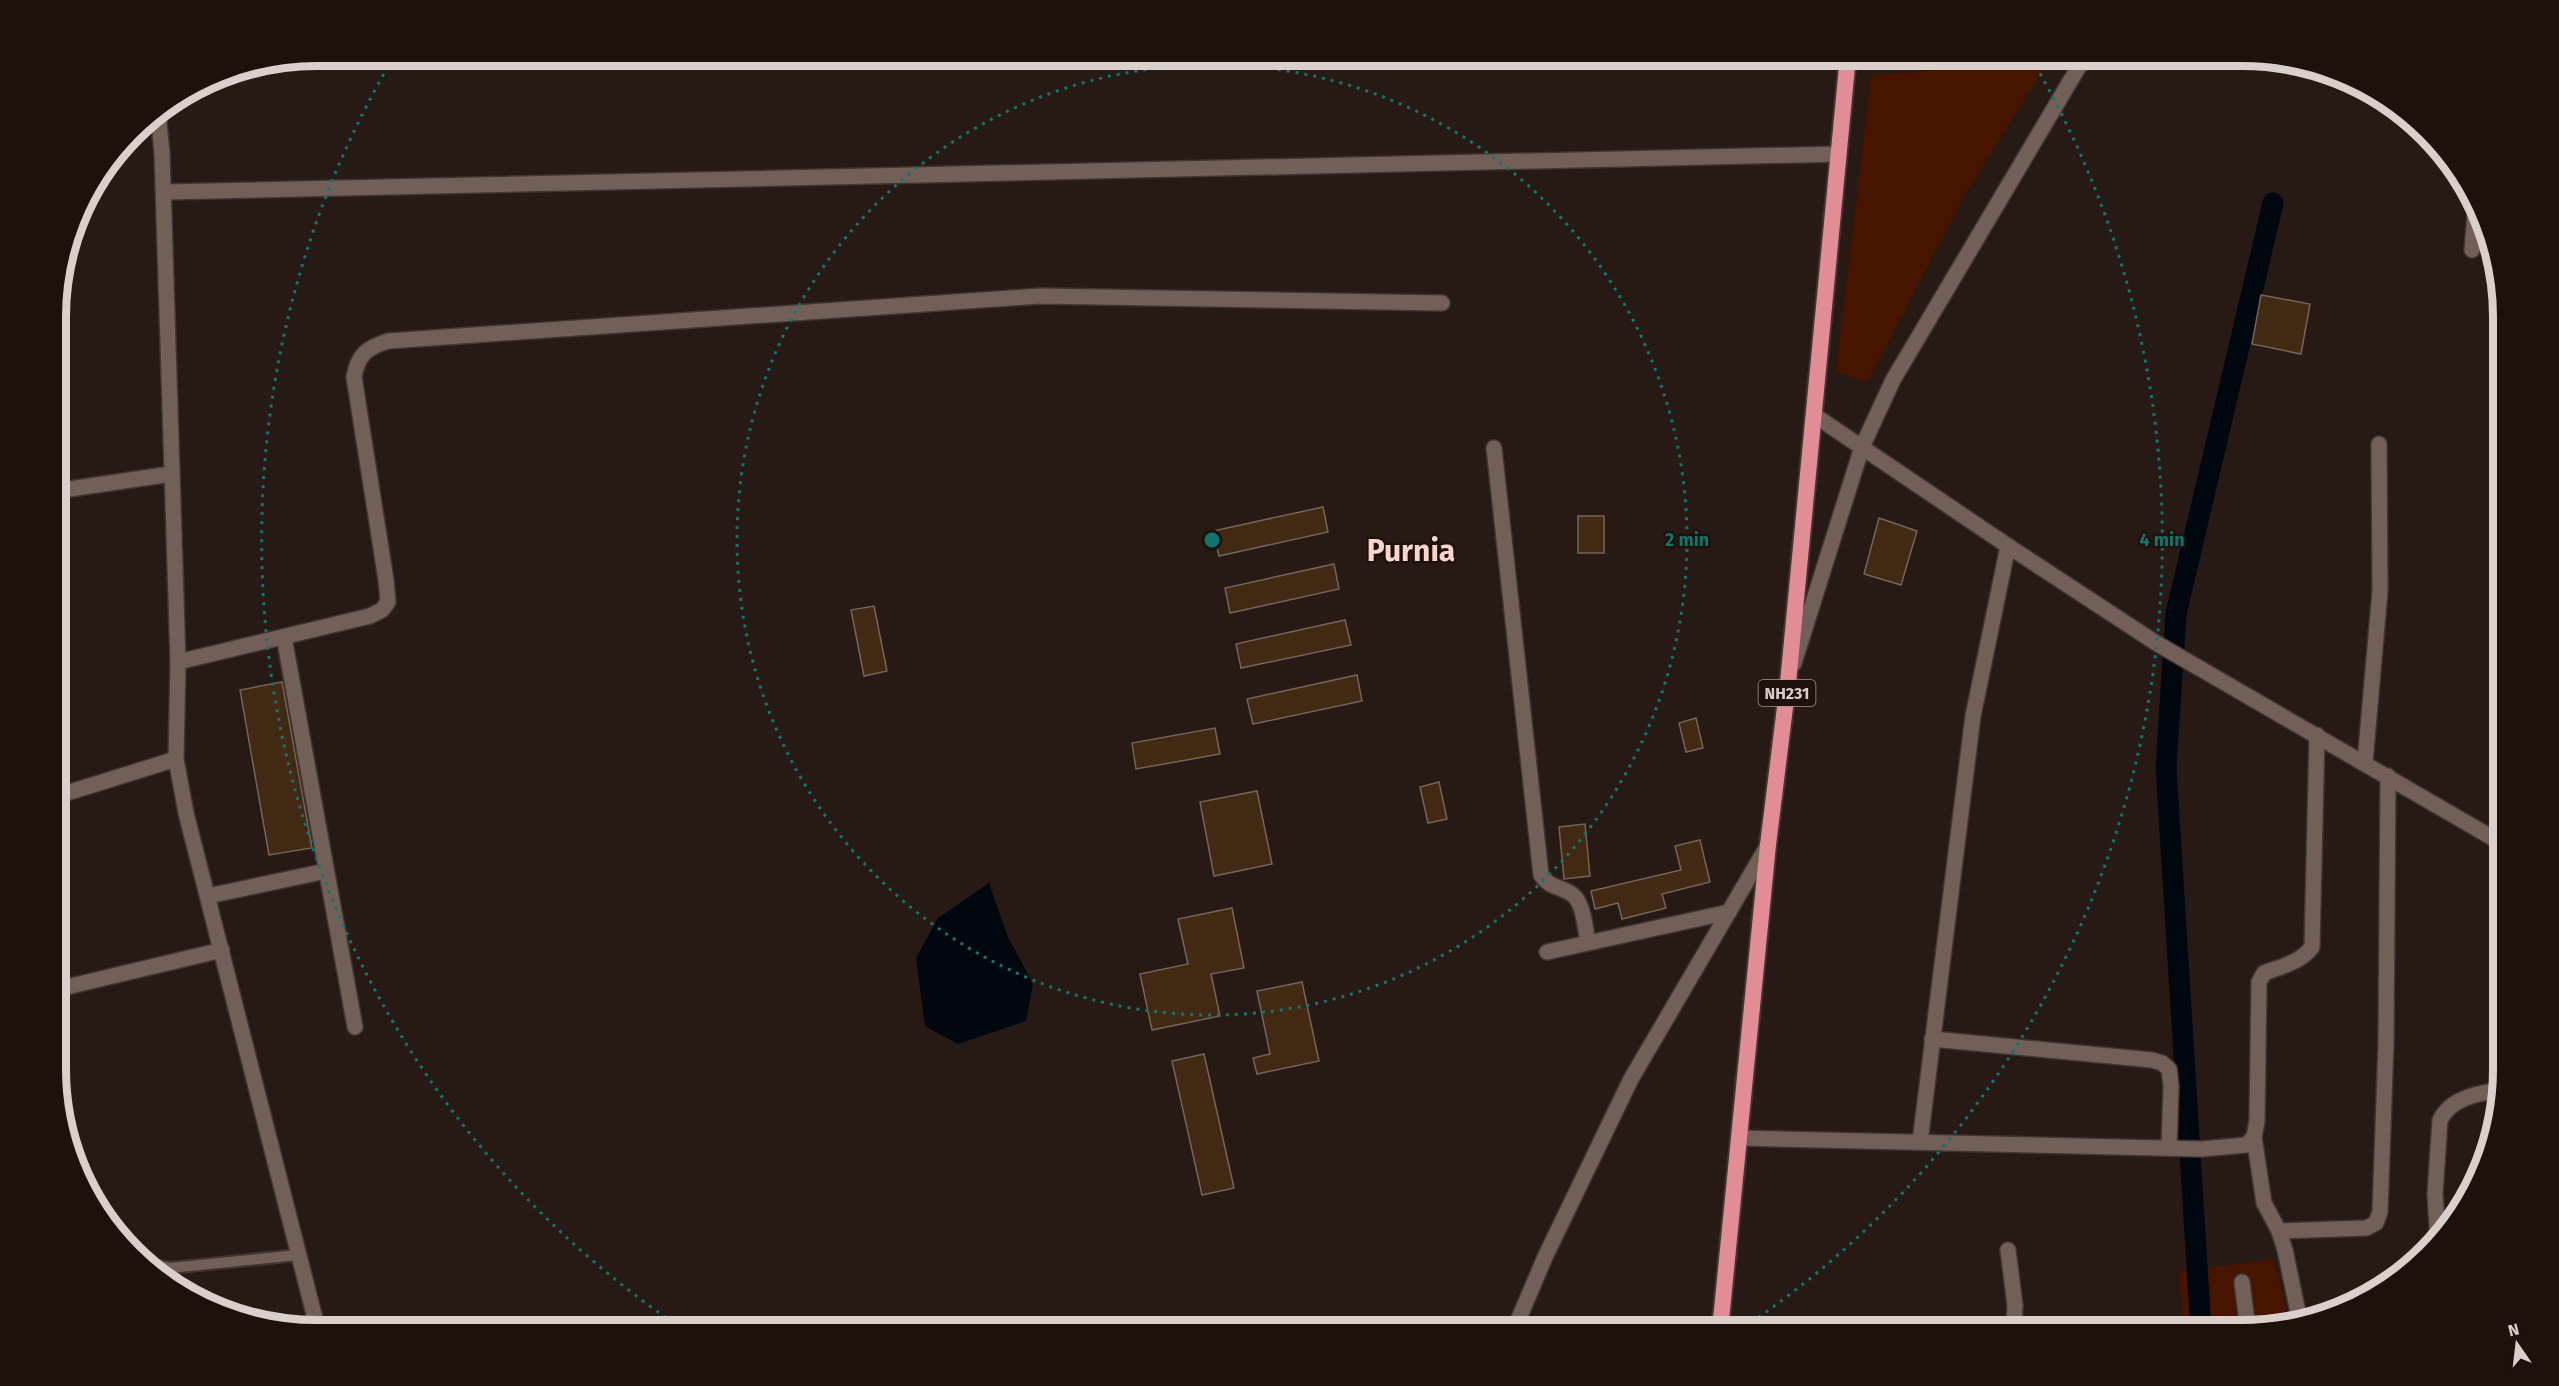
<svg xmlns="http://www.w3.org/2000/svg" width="2559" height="1386" font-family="'Fira Sans',sans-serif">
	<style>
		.green { fill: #471400 }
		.water { fill: #00070e }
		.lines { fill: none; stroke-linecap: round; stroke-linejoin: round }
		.canal { stroke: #00070e; stroke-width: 21 }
		.building { fill: #422913; stroke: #746459; stroke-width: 1.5 }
		.service-casing { stroke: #403532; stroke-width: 14 }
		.minor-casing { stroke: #403532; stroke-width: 18 }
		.tertiary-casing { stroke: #403532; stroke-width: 18 }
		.trunk-casing { stroke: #403532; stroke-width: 20 }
		.service { stroke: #715f58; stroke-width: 10 }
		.minor { stroke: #715f58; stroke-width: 15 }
		.tertiary { stroke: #715f58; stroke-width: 15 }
		.trunk { stroke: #e28c95; stroke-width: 16 }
		.ring { fill: none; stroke: #0f766e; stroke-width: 3; stroke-dasharray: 3 6 }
		.labels { text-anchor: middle; stroke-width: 4.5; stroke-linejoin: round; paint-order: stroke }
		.shield { fill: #1e100a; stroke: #a29691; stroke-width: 1.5 }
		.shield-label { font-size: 16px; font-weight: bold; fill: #dacfcb }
		.town-label { font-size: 30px; font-weight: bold; fill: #f8d5ce; stroke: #1e100a }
		.rim { fill: none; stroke: #dacfcb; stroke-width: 8 }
		.centre { fill: #0f766e; stroke: #1e100a; stroke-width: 3 }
		.ring-label { font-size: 18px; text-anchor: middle; font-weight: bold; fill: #0f766e; stroke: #1e100a; stroke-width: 4.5; stroke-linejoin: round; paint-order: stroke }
	</style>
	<rect width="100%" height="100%" fill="#271913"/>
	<!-- green -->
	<g class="green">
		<path d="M2006,56H2052L1965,195L1867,383L1836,371L1871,76L2004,64Z"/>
		<path d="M2273,1259L2291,1324L2259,1330H2183L2179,1272Z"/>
	</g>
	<!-- water -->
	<path class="water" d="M989,883L1007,935L1033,984L1026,1021L958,1044L925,1026L916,958L938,918Z"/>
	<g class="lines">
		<!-- canal -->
		<path class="canal" d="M2201,1330L2166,767L2176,614L2273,203"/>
	</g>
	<!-- building -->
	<g class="building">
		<path d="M2261,295L2310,304L2301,354L2252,344Z"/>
		<path d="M1323,507L1328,532L1219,556L1213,531Z"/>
		<rect x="1578" y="516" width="26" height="37"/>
		<path d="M1879,518L1917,531L1901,585L1864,574Z"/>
		<path d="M1334,564L1339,589L1230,613L1225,588Z"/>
		<path d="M874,606L887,671L864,676L851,610Z"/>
		<path d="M1345,620L1351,645L1241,668L1236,644Z"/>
		<path d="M1357,675L1362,701L1253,724L1247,699Z"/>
		<path d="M282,682L312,848L269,855L240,690Z"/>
		<path d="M1696,718L1703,748L1686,752L1679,723Z"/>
		<path d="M1215,728L1220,754L1136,769L1132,743Z"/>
		<path d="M1439,782L1447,819L1428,823L1420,787Z"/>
		<path d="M1257,791L1272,864L1214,876L1200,802Z"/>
		<path d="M1585,824L1590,876L1564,879L1559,827Z"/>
		<path d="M1700,840L1710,882L1662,894L1666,908L1622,919L1618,903L1595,909L1591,891L1681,870L1675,846Z"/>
		<path d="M1232,908L1244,968L1211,974L1220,1016L1152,1030L1140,974L1188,964L1178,919Z"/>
		<path d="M1302,982L1319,1061L1257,1074L1253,1058L1270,1054L1257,991Z"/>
		<path d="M1204,1054L1234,1188L1202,1195L1172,1061Z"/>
	</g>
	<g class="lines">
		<!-- service casing -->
		<g class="service-casing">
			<g id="service">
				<path d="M142,1263L170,1268"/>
				<path d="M160,1276L170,1268L297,1255"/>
			</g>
		</g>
		<!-- minor casing -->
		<g class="minor-casing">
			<g id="minor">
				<path d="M158,112L162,153L178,662L176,759L186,813L318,1330"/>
				<path d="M164,192L1839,154"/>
				<path d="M2472,250L2475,214"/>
				<path d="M1814,415L2008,546L2156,643L2503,844"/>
				<path d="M1494,448L1541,875C1550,889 1562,886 1573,895C1584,904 1585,929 1588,942"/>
				<path d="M56,491L171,474"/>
				<path d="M284,637L355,1027"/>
				<path d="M178,662L370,616L382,610L388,602L386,580L354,377C358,354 367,348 388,341L1040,296L1442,303"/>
				<path d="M2365,762L2380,591L2379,444"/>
				<path d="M57,796L176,759"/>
				<path d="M208,896L326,871"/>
				<path d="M1547,952L1729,912"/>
				<path d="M58,989L222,950"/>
				<path d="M1932,1039L2152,1060L2162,1063L2169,1069L2171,1086L2169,1148"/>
				<path d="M2254,1137L2264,1203L2279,1231L2285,1250L2300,1322"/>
				<path d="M1741,1138L2202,1149L2246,1145L2254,1137L2257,1121L2259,982L2264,973C2282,966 2300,963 2312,947L2317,735"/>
				<path d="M1920,1142L1973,716L2008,546"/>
				<path d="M2279,1231L2366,1228L2376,1223L2380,1212L2386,1043L2388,776"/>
				<path d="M2438,1242L2435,1194L2440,1120C2451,1098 2476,1094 2499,1090"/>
				<path d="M2008,1250L2015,1305L2014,1330"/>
				<path d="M2242,1282L2248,1330"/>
				<path d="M1514,1330L1545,1257L1631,1079L1768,845"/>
			</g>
		</g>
		<!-- tertiary casing -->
		<g class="tertiary-casing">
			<path id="tertiary" d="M1794,663L1862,447L1893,380L2078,68L2089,56"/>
		</g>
		<!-- trunk casing -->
		<g class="trunk-casing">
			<path id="trunk" d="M1720,1330L1768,845L1788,683L1848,56"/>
		</g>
		<!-- service -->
		<use href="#service" class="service"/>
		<!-- minor -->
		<use href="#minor" class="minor"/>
		<!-- tertiary -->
		<use href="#tertiary" class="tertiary"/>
		<!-- trunk -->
		<use href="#trunk" class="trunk"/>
	</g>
	<!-- distance rings -->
	<g class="ring">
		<circle cx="1212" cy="540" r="475"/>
		<path d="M681 1328A950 950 0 0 1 393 58M2031 58A950 950 0 0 1 1743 1328"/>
	</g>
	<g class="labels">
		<!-- shield labels -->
		<rect class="shield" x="1758.5" y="680" width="57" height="26" rx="4.5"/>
		<g class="shield-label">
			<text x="1787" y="699">NH231</text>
		</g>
		<!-- town labels -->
		<g class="town-label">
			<text x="1411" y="561">Purnia</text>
		</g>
	</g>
	<!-- crop -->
	<path d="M0 0H2559V1386H0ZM317 66H2242A251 251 0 0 1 2493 317V1069A251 251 0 0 1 2242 1320H317A251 251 0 0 1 66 1069V317A251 251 0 0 1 317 66Z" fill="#1e100a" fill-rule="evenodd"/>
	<path class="rim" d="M317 66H2242A251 251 0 0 1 2493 317V1069A251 251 0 0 1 2242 1320H317A251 251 0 0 1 66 1069V317A251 251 0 0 1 317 66Z"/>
	<circle cx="1212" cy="540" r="9" class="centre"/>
	<g class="ring-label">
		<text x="1687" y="546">2 min</text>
		<text x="2162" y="546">4 min</text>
	</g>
	<!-- north arrow -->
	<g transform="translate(2517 1344) rotate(346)" stroke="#1e100a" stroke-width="4.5" paint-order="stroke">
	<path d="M0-4.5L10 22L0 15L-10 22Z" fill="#dacfcb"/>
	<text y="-9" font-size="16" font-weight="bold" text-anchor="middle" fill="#dacfcb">N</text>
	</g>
</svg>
